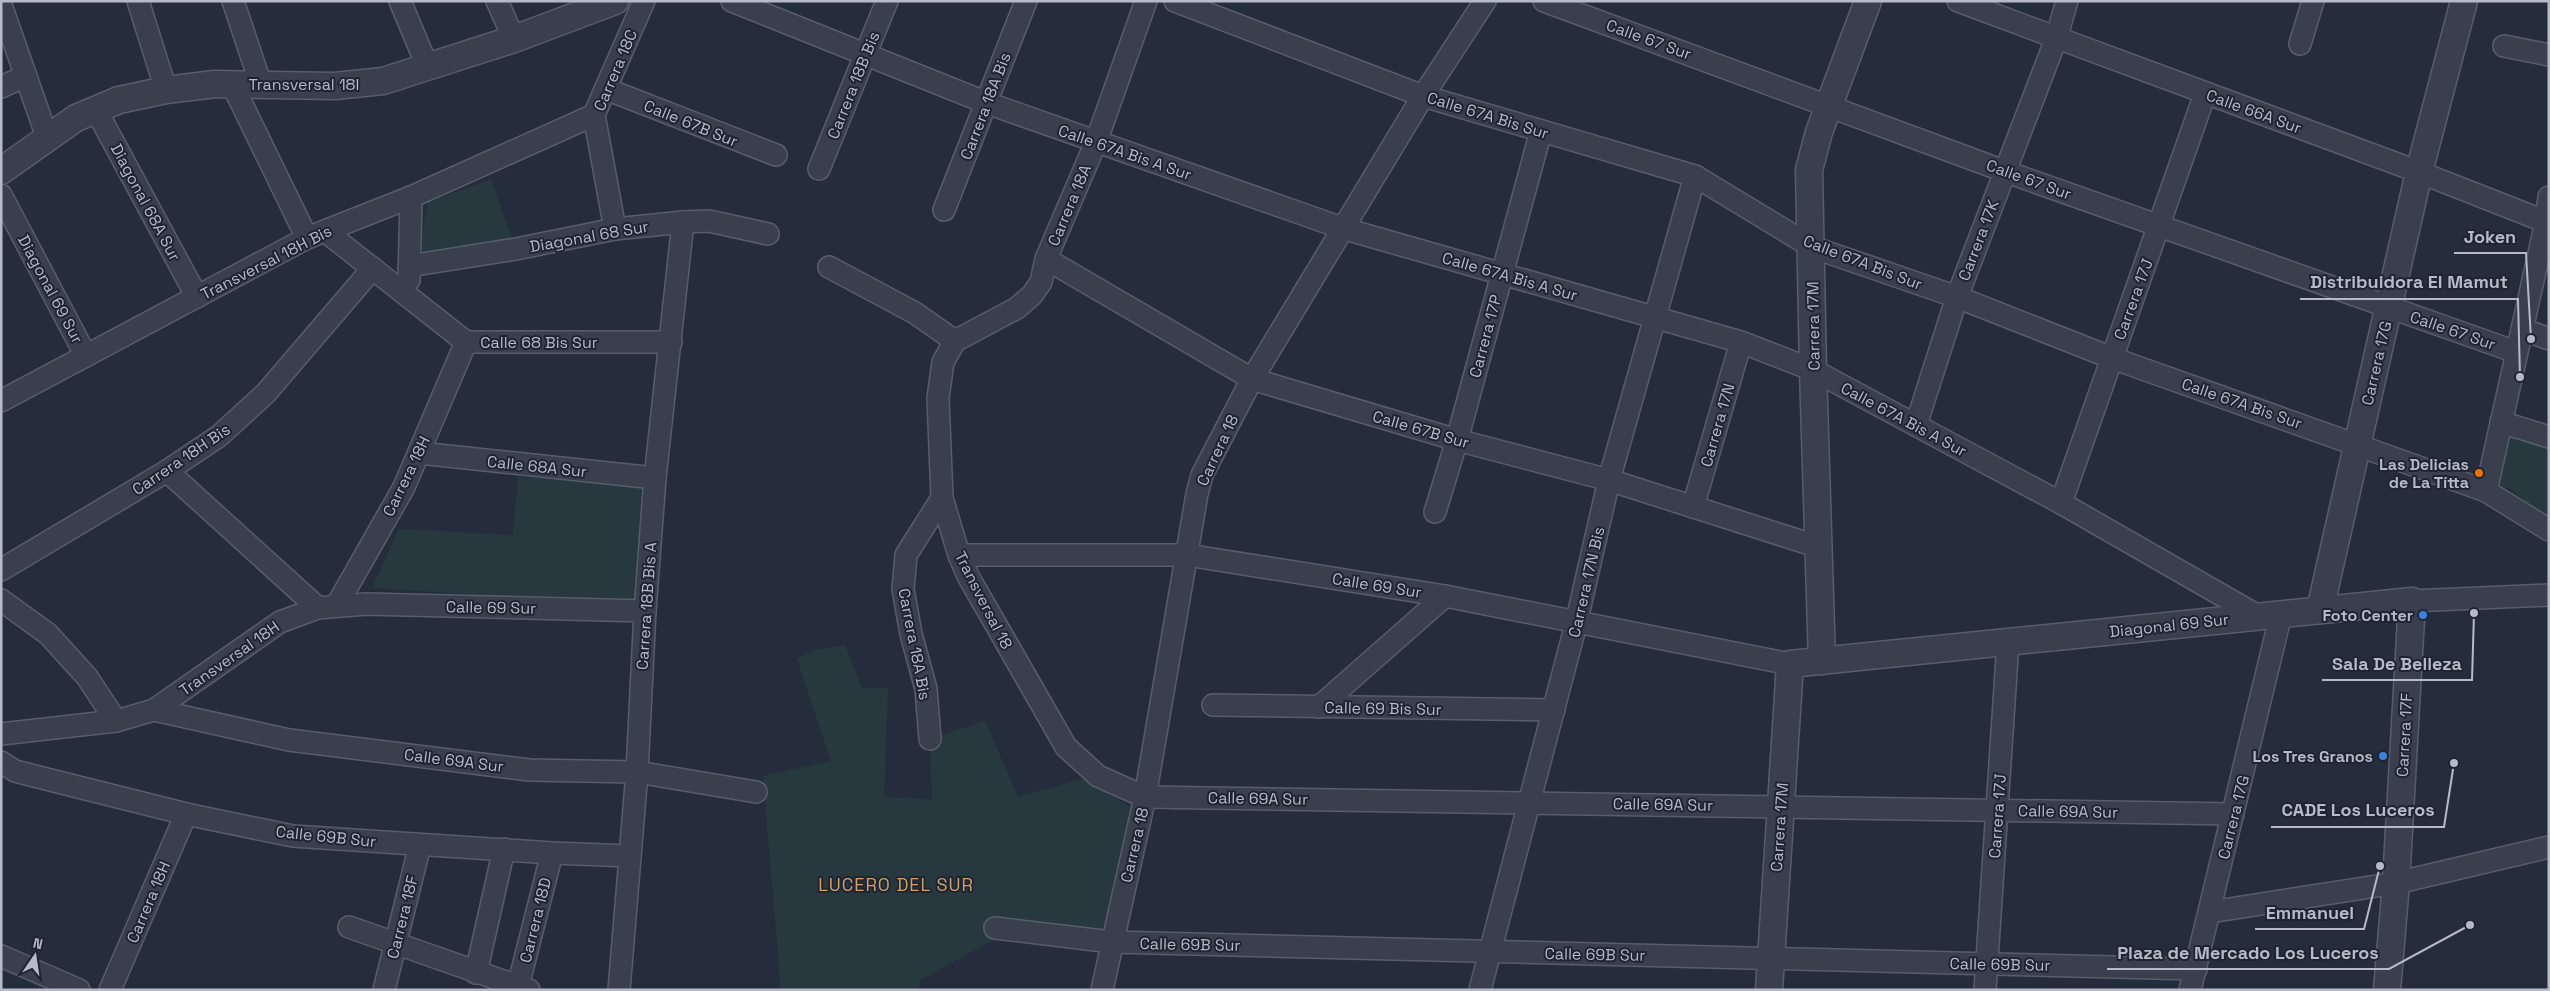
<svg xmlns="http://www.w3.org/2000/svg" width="2550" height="991" font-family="'Space Grotesk',sans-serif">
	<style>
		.green { fill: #27393e }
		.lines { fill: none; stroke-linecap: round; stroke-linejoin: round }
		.minor-casing { stroke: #575d6b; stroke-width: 24 }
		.tertiary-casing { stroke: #575d6b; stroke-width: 29 }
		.minor { stroke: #393f4d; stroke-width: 21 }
		.tertiary { stroke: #393f4d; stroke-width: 26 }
		.food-dot { fill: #e8710a; stroke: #1e2432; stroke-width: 2 }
		.shop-dot { fill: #3f7fe0; stroke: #1e2432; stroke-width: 2 }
		.labels { text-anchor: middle; stroke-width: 4; stroke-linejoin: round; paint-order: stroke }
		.street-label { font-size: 16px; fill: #b5bac8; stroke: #1e2432 }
		.poi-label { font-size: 16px; font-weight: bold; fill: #b5bac8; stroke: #1e2432; text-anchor: end }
		.neighbourhood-label { font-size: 18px; letter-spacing: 1px; fill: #d0a068; stroke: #1e2432 }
		.leader { fill: none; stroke: #b5bac8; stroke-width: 2 }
		.callout-dot { fill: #b5bac8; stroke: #1e2432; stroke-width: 2 }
		.callout-label { font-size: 18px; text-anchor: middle; font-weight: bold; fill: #b5bac8; stroke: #1e2432; stroke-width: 4; stroke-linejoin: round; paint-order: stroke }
	</style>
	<rect width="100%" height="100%" fill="#252d3d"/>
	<!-- green -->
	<g class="green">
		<path d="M491,179L512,239L419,252L428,202Z"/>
		<path d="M2511,437L2549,449V520L2509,488L2496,484Z"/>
		<path d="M518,477L643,482L633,604L372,588L399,529L513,535Z"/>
		<path d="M845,645L862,688H888L884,797L932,799L930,739L985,721L1018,797L1082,779L1130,807L1102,941L995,939L920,980L918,990H781L763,776L831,761L797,659L814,650Z"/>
	</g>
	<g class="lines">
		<!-- minor casing -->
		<g class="minor-casing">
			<g id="minor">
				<path d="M138,1L166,90"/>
				<path d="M233,1L261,85"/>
				<path d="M400,1L428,68"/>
				<path d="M497,1L514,39"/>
				<path d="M732,1L987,103L1345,229L1741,342L1813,370L2061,503L2258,616"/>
				<path d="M1146,1L1096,142L1046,259L1041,282L1032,295L1017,308L955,341L943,362L938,398L942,498L959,555L968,576L1066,747L1098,776L1145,797L2233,814"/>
				<path d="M1175,1L1423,96L1695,176L1812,247L1957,297L2112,358L2486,491L2549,530"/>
				<path d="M1544,1L2004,171L2516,352"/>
				<path d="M1958,1L2419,172L2549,223"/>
				<path d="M1,5L47,137"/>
				<path d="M2300,44L2313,1"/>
				<path d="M2504,46L2549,55"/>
				<path d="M232,84L307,238"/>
				<path d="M1,87L26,76"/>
				<path d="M606,89L776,155"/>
				<path d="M95,108L197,297"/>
				<path d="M819,169L887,1"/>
				<path d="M1,195L86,356"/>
				<path d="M944,210L1026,1"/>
				<path d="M615,229L594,115L644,1"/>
				<path d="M325,231L466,342H671"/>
				<path d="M1046,259L1252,379L1457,440L1609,480L1819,547"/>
				<path d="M409,266L516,249L615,229L683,222L709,221L768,234"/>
				<path d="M829,267L915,313L955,341"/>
				<path d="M409,280L411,197"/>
				<path d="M2522,329L2549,339"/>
				<path d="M1,401L307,238L411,197L594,115"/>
				<path d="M2501,422L2549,437"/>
				<path d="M1916,425L1957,297L2056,39L2067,1"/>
				<path d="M419,453L655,478"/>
				<path d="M167,471L318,608"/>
				<path d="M2486,491L2546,222L2549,197"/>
				<path d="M2061,503L2205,94"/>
				<path d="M1693,507L1741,342"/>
				<path d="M1435,512L1457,440L1541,131"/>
				<path d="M959,555H1187L1445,596L1790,664"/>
				<path d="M1,570L167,471L219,436L266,393L373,268"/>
				<path d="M1,600L48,634L87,677L116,721"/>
				<path d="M2412,601L2549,595"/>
				<path d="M337,605L404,487L466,342"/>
				<path d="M1213,705L1554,710"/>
				<path d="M1319,707L1445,596"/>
				<path d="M154,710L289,740L529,770L637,772L756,792"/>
				<path d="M1,734L116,721L154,710L280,622L318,608L366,604L645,611"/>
				<path d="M930,739L926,689L911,634L903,589L906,555L942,498"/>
				<path d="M1,762L15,771L82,788L186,814L293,836L552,853L630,856"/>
				<path d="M2210,912L2396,883L2549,847"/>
				<path d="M349,927L529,990"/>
				<path d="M995,928L1112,942L2196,969"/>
				<path d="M1,956L79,990"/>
				<path d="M476,973L504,849"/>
				<path d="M518,986L552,853"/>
				<path d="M110,990L186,814"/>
				<path d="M384,990L420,845"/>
				<path d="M619,990L637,772L645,611L655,478L683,222"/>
				<path d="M1102,990L1145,797L1197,494L1202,475L1252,379L1423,96L1485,1"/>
				<path d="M1480,990L1576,624L1609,480L1695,176"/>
				<path d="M1985,990L2008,642"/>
				<path d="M2190,990L2281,614"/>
			</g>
		</g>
		<!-- tertiary casing -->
		<g class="tertiary-casing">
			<g id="tertiary">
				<path d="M1,171L76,118L119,100L166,90L215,84L335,86L383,81L514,39L615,1"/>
				<path d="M2320,610L2419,172L2464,1"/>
				<path d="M1822,661L1813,370L1809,170L1819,132L1868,1"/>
				<path d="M1769,990L1790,664L2412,601L2396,883L2387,990"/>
			</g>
		</g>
		<!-- minor -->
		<use href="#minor" class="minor"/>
		<!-- tertiary -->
		<use href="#tertiary" class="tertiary"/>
	</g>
	<!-- markers -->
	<circle class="food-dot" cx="2479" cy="473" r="5"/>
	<g class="shop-dot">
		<circle cx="2423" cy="615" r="5"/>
		<circle cx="2383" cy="756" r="5"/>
	</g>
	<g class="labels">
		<!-- street labels -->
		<g class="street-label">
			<text transform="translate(1649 39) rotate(20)" y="6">Calle 67 Sur</text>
			<text transform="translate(615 70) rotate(-67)" y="6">Carrera 18C</text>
			<text x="304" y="90">Transversal 18I</text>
			<text transform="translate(853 85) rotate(-68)" y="6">Carrera 18B Bis</text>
			<text transform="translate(985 106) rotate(-69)" y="6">Carrera 18A Bis</text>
			<text transform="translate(2254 111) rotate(20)" y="6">Calle 66A Sur</text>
			<text transform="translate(1488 115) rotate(17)" y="6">Calle 67A Bis Sur</text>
			<text transform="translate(691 123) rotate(22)" y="6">Calle 67B Sur</text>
			<text transform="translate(1125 152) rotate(19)" y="6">Calle 67A Bis A Sur</text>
			<text transform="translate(2029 179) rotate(20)" y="6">Calle 67 Sur</text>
			<text transform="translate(146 202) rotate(62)" y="6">Diagonal 68A Sur</text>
			<text transform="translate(1069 205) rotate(-67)" y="6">Carrera 18A</text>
			<text transform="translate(589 236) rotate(-10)" y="6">Diagonal 68 Sur</text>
			<text transform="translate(1978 240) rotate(-69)" y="6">Carrera 17K</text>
			<text transform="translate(266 262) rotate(-27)" y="6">Transversal 18H Bis</text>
			<text transform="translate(1863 262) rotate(21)" y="6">Calle 67A Bis Sur</text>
			<text transform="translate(1510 276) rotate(16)" y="6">Calle 67A Bis A Sur</text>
			<text transform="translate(51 289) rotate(62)" y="6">Diagonal 69 Sur</text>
			<text transform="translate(2133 299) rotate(-70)" y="6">Carrera 17J</text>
			<text transform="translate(1813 326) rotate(-91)" y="6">Carrera 17M</text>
			<text transform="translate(2453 330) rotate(19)" y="6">Calle 67 Sur</text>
			<text transform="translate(1485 336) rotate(-75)" y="6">Carrera 17P</text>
			<text x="539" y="348">Calle 68 Bis Sur</text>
			<text transform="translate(2376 363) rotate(-77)" y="6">Carrera 17G</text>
			<text transform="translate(2242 403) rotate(19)" y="6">Calle 67A Bis Sur</text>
			<text transform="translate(1904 419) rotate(28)" y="6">Calle 67A Bis A Sur</text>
			<text transform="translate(1717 425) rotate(-74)" y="6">Carrera 17N</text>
			<text transform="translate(1421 429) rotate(16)" y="6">Calle 67B Sur</text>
			<text transform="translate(1217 450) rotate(-65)" y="6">Carrera 18</text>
			<text transform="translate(181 459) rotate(-34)" y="6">Carrera 18H Bis</text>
			<text transform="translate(537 466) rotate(6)" y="6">Calle 68A Sur</text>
			<text transform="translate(406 476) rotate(-64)" y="6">Carrera 18H</text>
			<text transform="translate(1586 582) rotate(-77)" y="6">Carrera 17N Bis</text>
			<text transform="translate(1377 585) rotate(9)" y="6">Calle 69 Sur</text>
			<text transform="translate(984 600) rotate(63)" y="6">Transversal 18</text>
			<text transform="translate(646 606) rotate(-86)" y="6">Carrera 18B Bis A</text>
			<text transform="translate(491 607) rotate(1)" y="6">Calle 69 Sur</text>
			<text transform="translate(2169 625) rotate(-6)" y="6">Diagonal 69 Sur</text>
			<text transform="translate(915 644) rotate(79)" y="6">Carrera 18A Bis</text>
			<text transform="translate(229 658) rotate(-35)" y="6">Transversal 18H</text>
			<text transform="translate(1383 708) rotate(1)" y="6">Calle 69 Bis Sur</text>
			<text transform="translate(2404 735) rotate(-87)" y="6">Carrera 17F</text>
			<text transform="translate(454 760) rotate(7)" y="6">Calle 69A Sur</text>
			<text transform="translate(1258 798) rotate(1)" y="6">Calle 69A Sur</text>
			<text transform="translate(1663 804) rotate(1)" y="6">Calle 69A Sur</text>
			<text transform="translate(2068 811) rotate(1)" y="6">Calle 69A Sur</text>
			<text transform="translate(1997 816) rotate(-86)" y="6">Carrera 17J</text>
			<text transform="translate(2233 817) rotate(-76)" y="6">Carrera 17G</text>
			<text transform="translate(1779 827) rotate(-86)" y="6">Carrera 17M</text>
			<text transform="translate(326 836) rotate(6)" y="6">Calle 69B Sur</text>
			<text transform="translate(1134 845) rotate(-77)" y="6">Carrera 18</text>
			<text transform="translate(148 902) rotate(-67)" y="6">Carrera 18H</text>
			<text transform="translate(402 917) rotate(-76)" y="6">Carrera 18F</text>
			<text transform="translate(535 920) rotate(-76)" y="6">Carrera 18D</text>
			<text transform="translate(1190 944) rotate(1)" y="6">Calle 69B Sur</text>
			<text transform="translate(1595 954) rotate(1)" y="6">Calle 69B Sur</text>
			<text transform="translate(2000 964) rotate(1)" y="6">Calle 69B Sur</text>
		</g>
		<!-- poi labels -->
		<g class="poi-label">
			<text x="2469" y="470">Las Delicias<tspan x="2469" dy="18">de La Títta</tspan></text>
			<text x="2413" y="621">Foto Center</text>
			<text x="2373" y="762">Los Tres Granos</text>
		</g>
		<!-- neighbourhood labels -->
		<g class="neighbourhood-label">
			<text x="896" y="891">LUCERO DEL SUR</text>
		</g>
	</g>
	<!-- callouts -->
	<path class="leader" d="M2531 339L2526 253H2454M2520 377L2518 299H2300M2474 613L2472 680H2322M2454 763L2444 827H2271M2380 866L2364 929H2255M2470 925L2389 969H2107"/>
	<g class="callout-dot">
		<circle cx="2531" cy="339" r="5"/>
		<circle cx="2520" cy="377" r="5"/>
		<circle cx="2474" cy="613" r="5"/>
		<circle cx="2454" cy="763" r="5"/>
		<circle cx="2380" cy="866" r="5"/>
		<circle cx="2470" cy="925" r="5"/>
	</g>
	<g class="callout-label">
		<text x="2490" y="243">Joken</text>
		<text x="2409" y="288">Distribuidora El Mamut</text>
		<text x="2397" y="670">Sala De Belleza</text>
		<text x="2358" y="816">CADE Los Luceros</text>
		<text x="2310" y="919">Emmanuel</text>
		<text x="2248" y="959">Plaza de Mercado Los Luceros</text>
	</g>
	<!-- border -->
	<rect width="2550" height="991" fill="none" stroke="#b5bac8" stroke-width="5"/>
	<!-- north arrow -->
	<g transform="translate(35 956) rotate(13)" stroke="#1e2432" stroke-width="4" paint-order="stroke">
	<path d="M0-4L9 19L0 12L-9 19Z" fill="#b5bac8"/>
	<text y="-8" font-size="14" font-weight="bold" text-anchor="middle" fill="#b5bac8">N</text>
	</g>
</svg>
